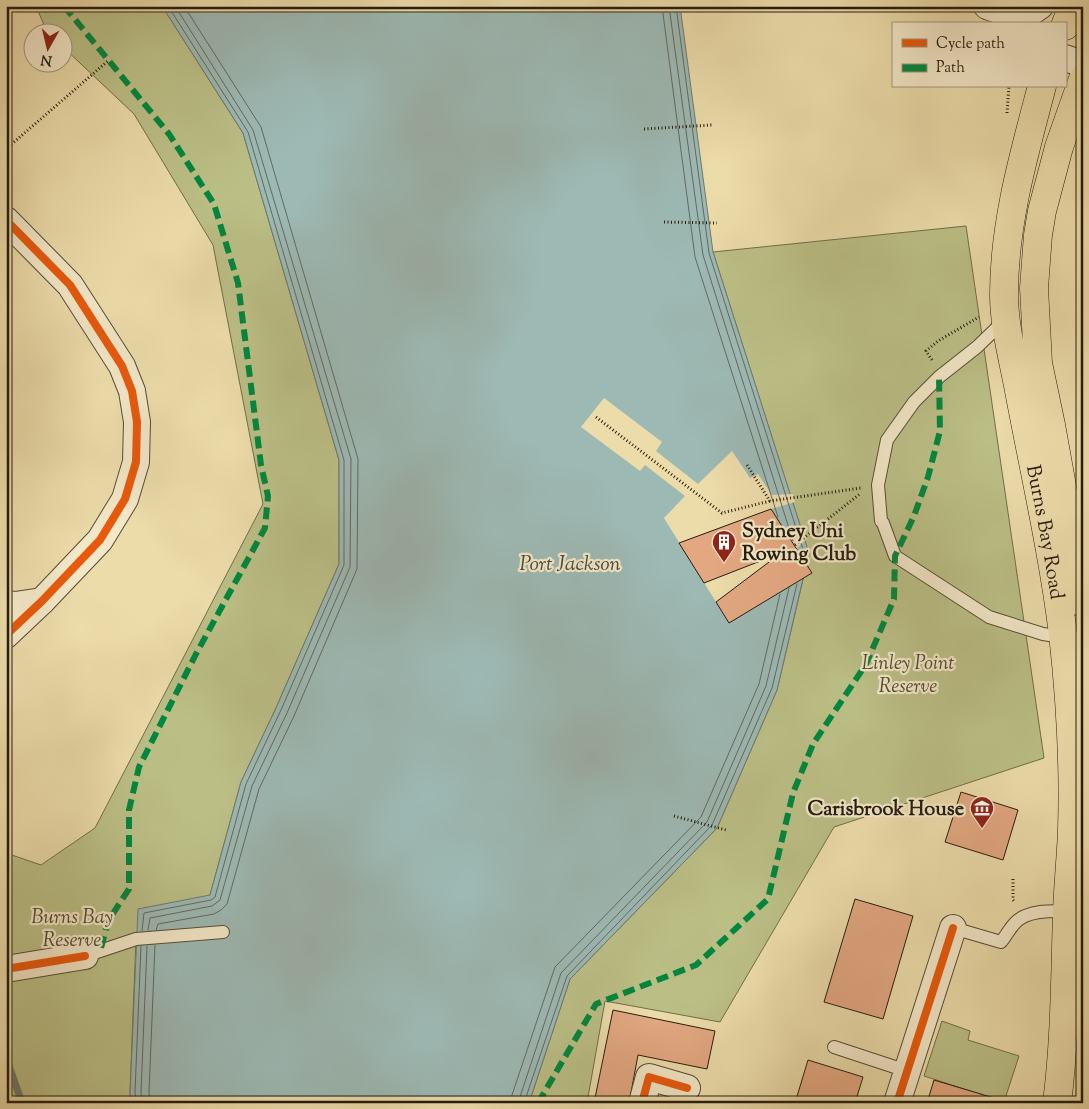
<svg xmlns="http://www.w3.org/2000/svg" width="1089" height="1109" font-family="'Sorts Mill Goudy',serif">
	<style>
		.green { fill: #bbbf86; stroke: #706e4a }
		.water { fill: #9db9b4; stroke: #6d7a72 }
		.pier { fill: #ecdcaa }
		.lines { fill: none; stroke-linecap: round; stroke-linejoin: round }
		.shore { stroke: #616a62; stroke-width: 1 }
		.stream { stroke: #6d7a72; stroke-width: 7 }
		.building { fill: #e3a882; stroke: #251c0f }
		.service-casing { stroke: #574c36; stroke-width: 14 }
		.minor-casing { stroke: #574c36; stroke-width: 28 }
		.primary-casing { stroke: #251c0f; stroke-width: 29 }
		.path { stroke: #251c0f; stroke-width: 3; stroke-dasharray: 1 2.5; stroke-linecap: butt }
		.service { stroke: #f3e8c8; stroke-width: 12 }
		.minor { stroke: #f3e8c8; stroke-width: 26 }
		.primary { stroke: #ecdcaa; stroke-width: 28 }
		.quiet { stroke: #00873e; stroke-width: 6; stroke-dasharray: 12 6; stroke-linecap: butt }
		.cycleway-casing { stroke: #f3e8c8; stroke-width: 11 }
		.cycleway { stroke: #e8590c; stroke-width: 8 }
		.labels { text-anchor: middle; stroke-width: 4.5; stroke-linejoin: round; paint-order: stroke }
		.poi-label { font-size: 20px; font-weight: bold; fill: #251c0f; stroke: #f3e8c8; text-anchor: start }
		.street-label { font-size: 20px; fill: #251c0f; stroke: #f3e8c8 }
		.park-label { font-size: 20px; font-style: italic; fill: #524d33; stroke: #f3e8c8 }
		.water-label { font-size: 21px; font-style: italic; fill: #494b41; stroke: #f3e8c8 }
	</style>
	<rect width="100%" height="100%" fill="#ecdcaa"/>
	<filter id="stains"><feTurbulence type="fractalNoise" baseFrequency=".004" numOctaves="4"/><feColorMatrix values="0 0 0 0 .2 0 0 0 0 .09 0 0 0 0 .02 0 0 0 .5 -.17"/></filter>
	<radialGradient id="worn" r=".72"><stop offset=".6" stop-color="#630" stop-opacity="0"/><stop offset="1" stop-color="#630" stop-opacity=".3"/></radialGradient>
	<!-- green -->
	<g class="green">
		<path d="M36,6H162L243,133L339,460V564L276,708L241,782L210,895L136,939L130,1093L131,1103H6V853L41,865L95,828L263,504L213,245L134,114L63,47L62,32H47Z"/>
		<path d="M966,226L1044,758L834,827L720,1022L605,1001L587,1103H529L570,979L717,828L777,690L809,554L713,252Z"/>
		<path d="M942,1021L970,1031L968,1040L1019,1056L1004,1102L924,1076Z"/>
	</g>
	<!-- water -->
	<path class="water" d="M162,6H680L713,252L809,553L777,690L717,828L570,979L529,1103H131L130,1093L138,909L210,895L241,782L276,708L339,564V460L243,133Z"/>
	<!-- pier -->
	<path class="pier" d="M604,398L662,442L656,451L698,484L732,451L750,478L758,474L772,495L793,494L795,502L771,509L792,541L805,532L807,539L797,548L808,566L806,576L729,623L664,518L685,496L645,465L640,471L581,427Z"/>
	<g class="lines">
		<!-- shore -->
		<g class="shore">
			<path d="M662,6L695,257L778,517"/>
			<path d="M669,6L703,255L793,541"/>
			<path d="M676,6L709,253L804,553L803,557"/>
			<path d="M148,930L150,918L212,906L220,900L252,786L287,713L350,567L351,459L253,130L175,6"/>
			<path d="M156,930L158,924L214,914L221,910L227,904L259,789L294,716L357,569L358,459L261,127L184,6"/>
			<path d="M142,931L144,913L211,900L215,897L246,784L281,710L344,565V460L248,132L168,6"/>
			<path d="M136,1103L135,1092L141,946"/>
			<path d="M142,1103L141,1092L147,946"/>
			<path d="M150,1103L149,1092L155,945"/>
			<path d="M511,1103L512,1095L555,967L701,817L759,684L780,594"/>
			<path d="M518,1103L561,973L707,822L766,686L789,588"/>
			<path d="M524,1103L567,976L712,825L772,688L797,584"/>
		</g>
		<!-- stream -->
		<path class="stream" d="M6,1057L22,1103"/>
	</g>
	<!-- building -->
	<g class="building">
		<path d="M771,509L812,573L729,623L716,602L781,553L704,583L679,543Z"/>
		<path d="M961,792L1018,810L1003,860L945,842Z"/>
		<path d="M855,899L913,916L883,1019L824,1002Z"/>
		<path d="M613,1010L715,1031L707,1069L638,1055L629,1103H594Z"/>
		<path d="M808,1060L863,1077L855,1103H795Z"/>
		<path d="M934,1080L994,1098L992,1103H927Z"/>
	</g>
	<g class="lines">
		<!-- service casing -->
		<g class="service-casing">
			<g id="service">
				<path d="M1006,319L977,347L939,377L914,402L887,440L878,485L881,521L883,523L895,556L989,617L1043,634L1063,637"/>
				<path d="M953,928L1001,942C1006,936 1010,928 1015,923C1027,910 1051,911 1067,911"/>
				<path d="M85,956L136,939L223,932"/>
				<path d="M834,1047L907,1071"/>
			</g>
		</g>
		<!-- minor casing -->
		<g class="minor-casing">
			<g id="minor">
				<path d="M987,6C1006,13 1022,21 1040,6"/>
				<path d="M1065,58L1083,64"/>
				<path d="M6,220L70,285L122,366L132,391L137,422L136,462L125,499L100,540L42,601L6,635"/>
				<path d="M6,604L15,605L42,601"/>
				<path d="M6,969L85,956"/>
				<path d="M642,1103L649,1077L687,1088"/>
				<path d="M897,1103L953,928"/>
			</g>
		</g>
		<!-- primary casing -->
		<g class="primary-casing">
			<g id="primary">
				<path d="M1065,26L1073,6"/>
				<path d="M1083,79L1059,147L1042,211L1038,235L1034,288L1038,363L1051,425L1083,603"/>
				<path id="s1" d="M1042,86C1024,154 1004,223 1004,294C1004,328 1014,362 1020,396C1035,475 1053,554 1063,634C1070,697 1074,767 1072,830C1071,857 1068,885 1067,912C1065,976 1065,1040 1057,1103"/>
			</g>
		</g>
		<!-- path -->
		<g class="path">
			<path d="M1007,113L1009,86"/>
			<path d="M644,129L712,125"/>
			<path d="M6,149L109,60"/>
			<path d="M664,222L717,223"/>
			<path d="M932,360L926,351L938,341L979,317"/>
			<path d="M596,417L722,513L770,501"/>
			<path d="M747,465L770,501L861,488"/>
			<path d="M795,545L861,493"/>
			<path d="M674,816L726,830"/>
			<path d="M1013,879V900L1015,902"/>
		</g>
		<!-- service -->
		<use href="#service" class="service"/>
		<!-- minor -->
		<use href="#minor" class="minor"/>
		<!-- primary -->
		<use href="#primary" class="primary"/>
		<!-- quiet -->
		<g class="quiet">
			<path d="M64,6L169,134L214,204L238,283L261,465L268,496L265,528L196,654L139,767L129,810V889L108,921L100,952"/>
			<path d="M538,1103L596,1004L696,965L768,899L793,793L813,744L866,664L894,599L895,556L914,516L928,477L940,431L939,377"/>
		</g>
		<!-- cycleway casing -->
		<g class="cycleway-casing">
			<g id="cycleway">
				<path d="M6,220L70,285L122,366L132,391L137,422L136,462L125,499L100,540L42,601L6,635"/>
				<path d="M6,969L85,956"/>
				<path d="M642,1103L649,1077L687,1088"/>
				<path d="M897,1103L953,928"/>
			</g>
		</g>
		<!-- cycleway -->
		<use href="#cycleway" class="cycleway"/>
	</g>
	<!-- icons -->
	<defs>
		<g id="building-pin" transform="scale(1.25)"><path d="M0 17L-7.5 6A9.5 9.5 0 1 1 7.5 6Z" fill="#8f2418" stroke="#f3e8c8"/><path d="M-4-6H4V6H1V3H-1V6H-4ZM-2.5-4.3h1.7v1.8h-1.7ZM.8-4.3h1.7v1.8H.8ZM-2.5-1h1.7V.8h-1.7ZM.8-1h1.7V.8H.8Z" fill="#fff"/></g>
		<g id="museum-pin" transform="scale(1.25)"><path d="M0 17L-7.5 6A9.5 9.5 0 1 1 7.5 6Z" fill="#8f2418" stroke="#f3e8c8"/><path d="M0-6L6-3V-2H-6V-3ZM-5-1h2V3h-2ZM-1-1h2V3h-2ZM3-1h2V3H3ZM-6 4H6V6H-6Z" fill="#fff"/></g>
	</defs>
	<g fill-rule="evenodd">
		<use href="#building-pin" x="724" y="542"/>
		<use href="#museum-pin" x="982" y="808"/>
	</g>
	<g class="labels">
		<!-- poi labels -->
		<g class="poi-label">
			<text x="742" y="537">Sydney Uni<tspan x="742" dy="23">Rowing Club</tspan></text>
			<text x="964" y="815" text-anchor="end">Carisbrook House</text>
		</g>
		<!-- street labels -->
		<g class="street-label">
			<text dy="7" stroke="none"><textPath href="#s1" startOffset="454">Burns Bay Road</textPath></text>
		</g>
		<!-- park labels -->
		<g class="park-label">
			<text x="908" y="669">Linley Point<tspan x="908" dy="23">Reserve</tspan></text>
			<text x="72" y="923">Burns Bay<tspan x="72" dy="23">Reserve</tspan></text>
		</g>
		<!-- water labels -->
		<g class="water-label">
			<text x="570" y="570">Port Jackson</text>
		</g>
	</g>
	<!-- margin -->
	<rect width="1089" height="1109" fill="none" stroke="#ecdcaa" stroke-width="25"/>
	<rect x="8" y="8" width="1074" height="1094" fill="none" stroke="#251c0f" stroke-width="2.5"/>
	<rect x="12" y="12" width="1064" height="1084" fill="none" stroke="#251c0f"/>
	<!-- legend -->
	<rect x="892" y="22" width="175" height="65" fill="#f3e8c8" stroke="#a1967e"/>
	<rect x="902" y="39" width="25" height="8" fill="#e8590c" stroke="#a1967e"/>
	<text x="936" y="48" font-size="15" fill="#251c0f">Cycle path</text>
	<rect x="902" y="64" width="25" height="8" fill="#00873e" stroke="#a1967e"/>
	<text x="936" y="72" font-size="15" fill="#251c0f">Path</text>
	<!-- north arrow -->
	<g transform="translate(48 48) rotate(188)"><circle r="24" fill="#f3e8c8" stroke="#a1967e"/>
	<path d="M0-4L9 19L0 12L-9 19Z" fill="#8f2418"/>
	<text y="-8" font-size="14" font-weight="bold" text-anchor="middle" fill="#251c0f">N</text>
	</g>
	<rect width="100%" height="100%" filter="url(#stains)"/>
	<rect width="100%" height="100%" fill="url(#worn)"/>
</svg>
